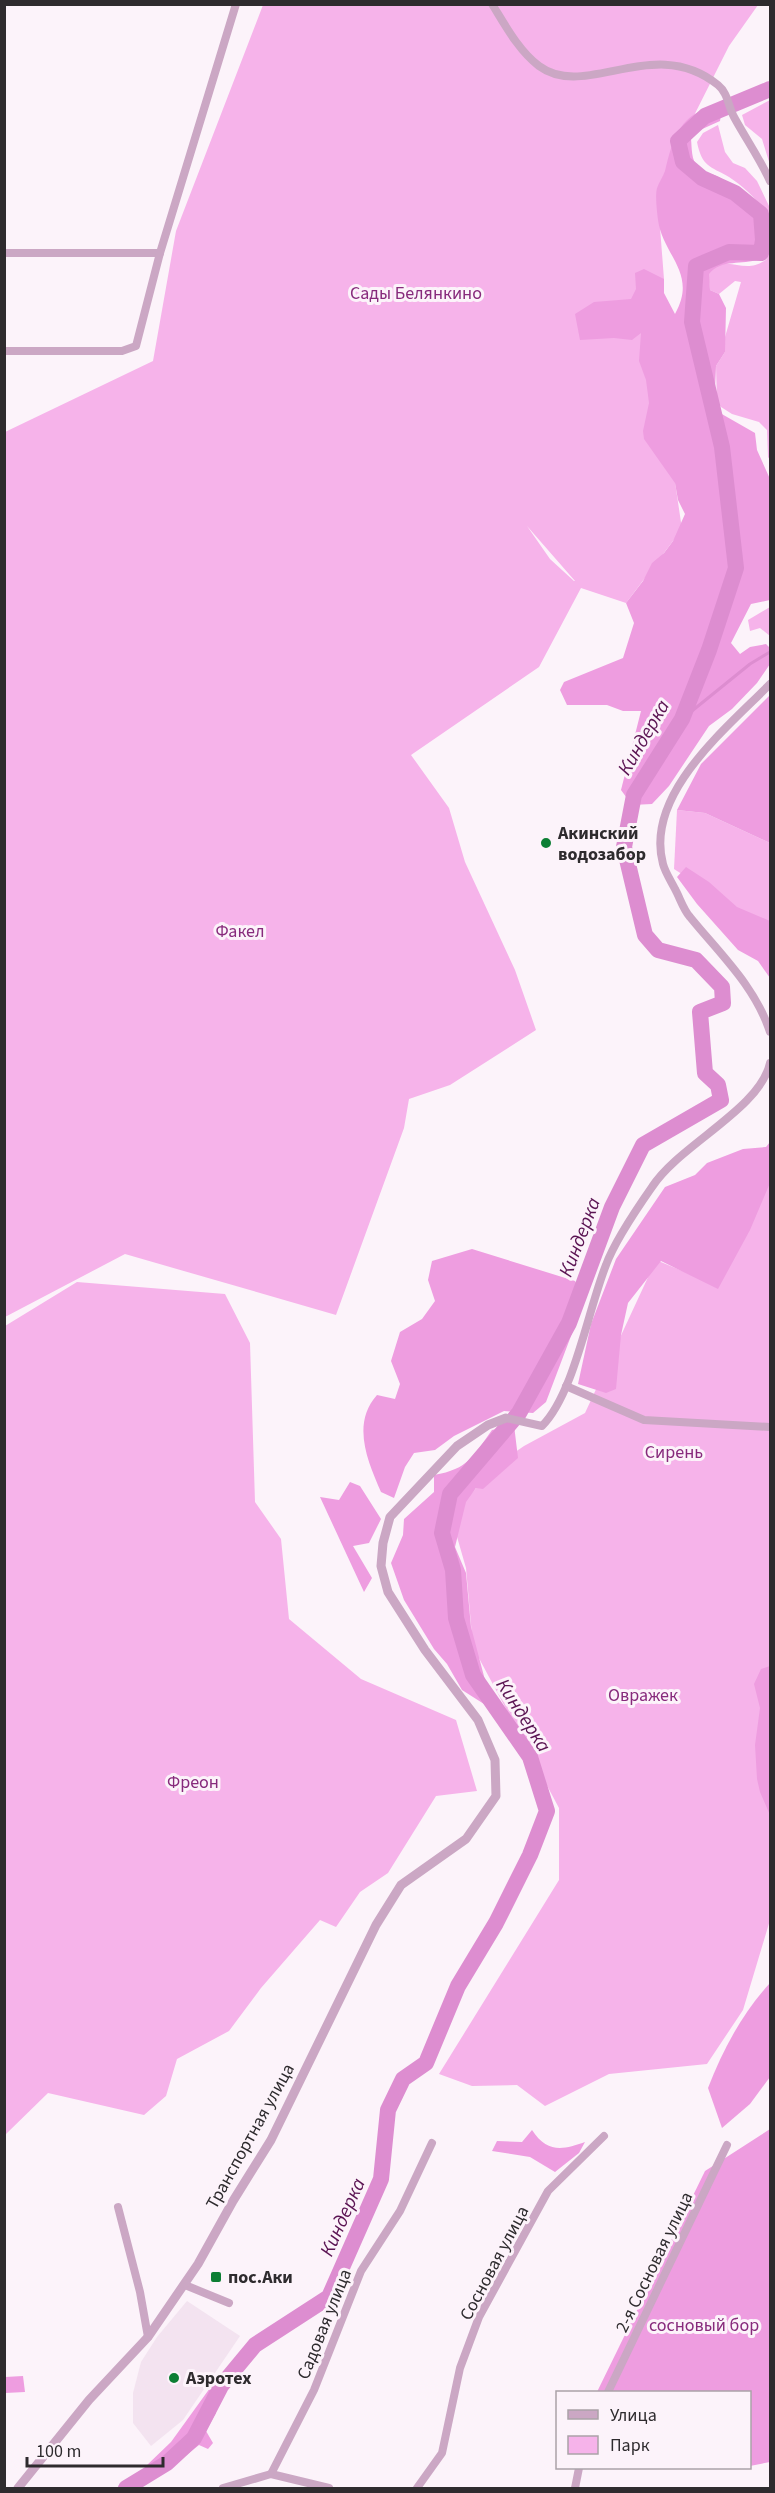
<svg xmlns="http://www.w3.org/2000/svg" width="775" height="2493" font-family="'Source Sans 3',sans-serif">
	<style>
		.built { fill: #f3e3f0 }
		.green { fill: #f6b3ea; fill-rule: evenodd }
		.forest { fill: #ee9de0 }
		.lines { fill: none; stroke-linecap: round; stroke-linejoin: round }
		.stream { stroke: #dd8dd0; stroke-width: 3 }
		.river { stroke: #dd8dd0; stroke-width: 16 }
		.minor { stroke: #cba7c4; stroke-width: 8 }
		.tertiary { stroke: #cba7c4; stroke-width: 9 }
		.poi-dot { fill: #0c7e34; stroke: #fcf3fa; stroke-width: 2 }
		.labels { text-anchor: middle; stroke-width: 6; stroke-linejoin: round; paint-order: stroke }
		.park-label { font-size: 18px; fill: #872a7c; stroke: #fcf3fa }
		.poi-label { font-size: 18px; font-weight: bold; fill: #2e2b2e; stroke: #fcf3fa; text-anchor: start }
		.street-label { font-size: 18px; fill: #2e2b2e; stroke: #fcf3fa }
		.water-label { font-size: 20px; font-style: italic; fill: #5b1453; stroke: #fcf3fa }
	</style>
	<rect width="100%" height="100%" fill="#fcf3fa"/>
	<!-- built -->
	<path class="built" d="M187,2301L240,2336L183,2420L151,2446L133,2423V2393L141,2362L157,2337Z"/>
	<!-- green -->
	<g class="green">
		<path d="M263,5H758L729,46L657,189L664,279L663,402L682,529L626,603L581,588L539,667L411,755L449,808L465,862L515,970L536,1030L450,1085L409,1099L404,1128L336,1315L125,1254L5,1317V432L153,361L176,231ZM527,526L575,581H574L550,559Z"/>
		<path d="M770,100V165L762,139L745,125L742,115Z"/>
		<path d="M718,125L725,152L733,163L745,168L757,181L770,208V460L768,457L767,430L759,422L732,414L721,407L717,401L716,366L725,352V337L741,282L735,281L719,294L710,290L708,274C728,250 742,278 767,259C769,248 771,229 767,217C761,202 743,186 729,177C710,166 702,167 697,142L703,133Z"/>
		<path d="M770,607V636L760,628L750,631L748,620Z"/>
		<path d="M677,810L705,813L770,843V926L742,913L674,869Z"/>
		<path d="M770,1166V1920L743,2010L707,2064L609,2074L545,2106L517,2085L472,2086L439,2074L559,1880V1808L473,1647L466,1568L451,1516L498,1464L524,1446L585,1413L656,1260L714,1284Z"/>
		<path d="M77,1282L225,1294L250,1343L255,1502L281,1539L289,1619L361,1679L456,1720L477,1791L436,1796L388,1873L360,1892L336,1927L320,1920L261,1988L229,2031L177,2059L166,2096L144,2115L48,2093L5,2135V1326Z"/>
	</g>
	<!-- forest -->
	<g class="forest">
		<path d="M718,106L721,114L720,121L700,130L691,139C692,148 691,160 698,167C704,174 712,173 719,177C737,187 750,200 764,214C765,228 770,247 759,259C742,266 722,258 709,274L710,290L719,294L726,308L725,352L716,366L715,389L720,413L755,433L757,450L770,479V600L751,604L731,643L740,654L750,647L766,644L770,648V664L757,683L732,709L709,726L669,786L652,804L632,805L621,790L641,711H623L607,705H567L560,690L564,682L623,658L634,623L626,603L643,581L652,563L664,553L673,541L685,514L678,500L675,483L644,439L643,431L649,403L646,380L639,361L641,333L632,340L614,338L580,340L575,314L594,302L631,299L636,289L635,273L644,269L664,279V293L675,314C698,273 663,256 658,220C657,211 655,196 657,188C659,182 663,177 665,171C673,138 680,112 718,106Z"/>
		<path d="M770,695V843L705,813L677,810L701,764Z"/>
		<path d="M686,867L709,882L737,907L770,921V978L758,961L738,950L697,904L677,877Z"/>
		<path d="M770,1142V1183L750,1230L718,1289L661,1261L628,1303L621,1335L616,1389L606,1393L578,1384L591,1324L616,1259L665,1187L695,1175L707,1163L743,1149L766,1147Z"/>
		<path d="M472,1249L575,1281L585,1299L546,1402L533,1413L504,1411L454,1436L435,1450L414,1453L405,1467L394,1498L381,1492C368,1462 351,1424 377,1395L395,1399L400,1384L391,1361L400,1332L422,1319L435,1301L428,1280L432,1261Z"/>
		<path d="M514,1425L518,1458L483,1489L476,1488L466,1502L455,1547L466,1573L471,1627L485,1680L484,1704L462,1690L447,1664L434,1649L404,1600L391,1563L403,1535L404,1519L434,1492V1475C469,1469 473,1456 492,1430Z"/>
		<path d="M350,1482L360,1486L381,1519L369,1543L353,1546L372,1578L364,1592L320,1497L339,1500Z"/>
		<path d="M770,1666V1815L760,1792L757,1779L755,1745L760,1708L754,1684L761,1669Z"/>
		<path d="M770,1983V2077L750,2104L722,2128L708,2088C723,2049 742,2014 770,1983Z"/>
		<path d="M770,2129V2462L750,2466V2392H597L705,2171Z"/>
		<path d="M532,2130C547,2153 563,2150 585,2142L579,2153L555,2172L530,2157L492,2151L497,2141L522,2142Z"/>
		<path d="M23,2376L25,2392L5,2393V2377Z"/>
		<path d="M210,2388L216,2395V2413L206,2431L213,2443L208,2449L199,2445L161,2475L146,2476L145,2467L171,2442Z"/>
	</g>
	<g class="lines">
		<!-- stream -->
		<path class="stream" d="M682,719L750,664L770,652"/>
		<!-- river -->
		<path class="river" d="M126,2488L167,2463L194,2438L221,2386L255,2345L329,2297L381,2179L388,2110L403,2079L426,2063L458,1986L496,1923L530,1855L547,1811L530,1757L473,1675L456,1618L453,1570L442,1533L450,1494L519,1413L569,1323L612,1207L643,1145L721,1100L718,1085L705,1073L700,1012L723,1003L722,987L696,960L658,950L645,935L624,847L634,795L682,719L709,650L736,568L722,447L692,322L696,266L729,252L761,253L763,240L761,214L735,193L702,178L683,162L678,141L705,116L770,89"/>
		<!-- minor -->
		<g class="minor">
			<path d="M492,4C505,25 519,51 539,66C586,101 654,33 718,85C728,93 728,106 734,117C746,139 760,159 770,181"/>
			<path d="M4,253H160"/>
			<path d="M4,351H122L136,346L160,253L236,4"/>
			<path d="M770,684C728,727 644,794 663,864C665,872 671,881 675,889C680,898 683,909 690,917C720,954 755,986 770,1032"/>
			<path d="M566,1386L644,1420L770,1427"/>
			<path d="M506,1418L542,1426C574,1394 588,1310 606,1265C614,1243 638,1207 652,1187C679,1145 760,1109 770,1063"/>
			<path d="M118,2207L140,2292L148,2337"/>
			<path d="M185,2285L229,2303"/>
			<path d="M608,2392L727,2145"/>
			<path d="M271,2474L329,2488"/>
			<path d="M223,2488L271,2474L314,2390L361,2271L400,2211L432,2143"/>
			<path d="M417,2488L442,2453L460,2368L479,2317L548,2191L604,2136"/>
			<path d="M575,2488L579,2468"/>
		</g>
		<!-- tertiary -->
		<path class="tertiary" d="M18,2488L89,2400L148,2337L198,2264L233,2201L271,2140L376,1925L401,1885L466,1839L496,1796L495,1760L478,1720L425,1650L388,1592L381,1566L383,1543L390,1517L457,1446L488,1425L506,1418"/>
	</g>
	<!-- markers -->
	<g class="poi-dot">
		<circle cx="546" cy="843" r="6"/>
		<rect x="210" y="2271" width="12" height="12" rx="3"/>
		<circle cx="174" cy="2378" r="6"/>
	</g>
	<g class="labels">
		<!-- park labels -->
		<g class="park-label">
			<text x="416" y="299">Сады Белянкино</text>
			<text x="240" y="937">Факел</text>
			<text x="674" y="1458">Сирень</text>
			<text x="643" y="1701">Овражек</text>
			<text x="193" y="1788">Фреон</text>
			<text x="704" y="2331">сосновый бор</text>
		</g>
		<!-- poi labels -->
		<g class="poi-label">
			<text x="558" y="839">Акинский<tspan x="558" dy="21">водозабор</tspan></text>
			<text x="228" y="2283">пос.Аки</text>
			<text x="186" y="2384">Аэротех</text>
		</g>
		<!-- street labels -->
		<g class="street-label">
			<text transform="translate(250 2136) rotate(-61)" y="6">Транспортная улица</text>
			<text transform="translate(654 2262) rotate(-64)" y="6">2-я Сосновая улица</text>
			<text transform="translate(494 2263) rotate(-62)" y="6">Сосновая улица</text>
			<text transform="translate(324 2324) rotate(-68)" y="6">Садовая улица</text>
		</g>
		<!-- water labels -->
		<g class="water-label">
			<text transform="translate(643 737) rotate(-60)" y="7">Киндерка</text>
			<text transform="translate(579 1237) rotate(-69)" y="7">Киндерка</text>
			<text transform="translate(524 1715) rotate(57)" y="7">Киндерка</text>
			<text transform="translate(342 2217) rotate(-66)" y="7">Киндерка</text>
		</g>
	</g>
	<!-- border -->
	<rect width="775" height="2493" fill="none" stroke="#2e2b2e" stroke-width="12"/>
	<!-- legend -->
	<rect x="556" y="2391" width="195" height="78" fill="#fcf3fa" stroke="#aaa3a8" stroke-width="1.5"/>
	<rect x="568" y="2410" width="30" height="9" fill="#cba7c4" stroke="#aaa3a8" stroke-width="1.5"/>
	<text x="610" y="2421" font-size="18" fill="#2e2b2e">Улица</text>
	<rect x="568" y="2436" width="30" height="18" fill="#f6b3ea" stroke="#aaa3a8" stroke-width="1.5"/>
	<text x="610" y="2451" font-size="18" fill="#2e2b2e">Парк</text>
	<!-- scale -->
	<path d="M27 2457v9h136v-9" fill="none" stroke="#2e2b2e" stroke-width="3"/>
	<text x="36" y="2457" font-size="18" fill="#2e2b2e" stroke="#fcf3fa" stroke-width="4.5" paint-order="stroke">100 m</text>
</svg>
